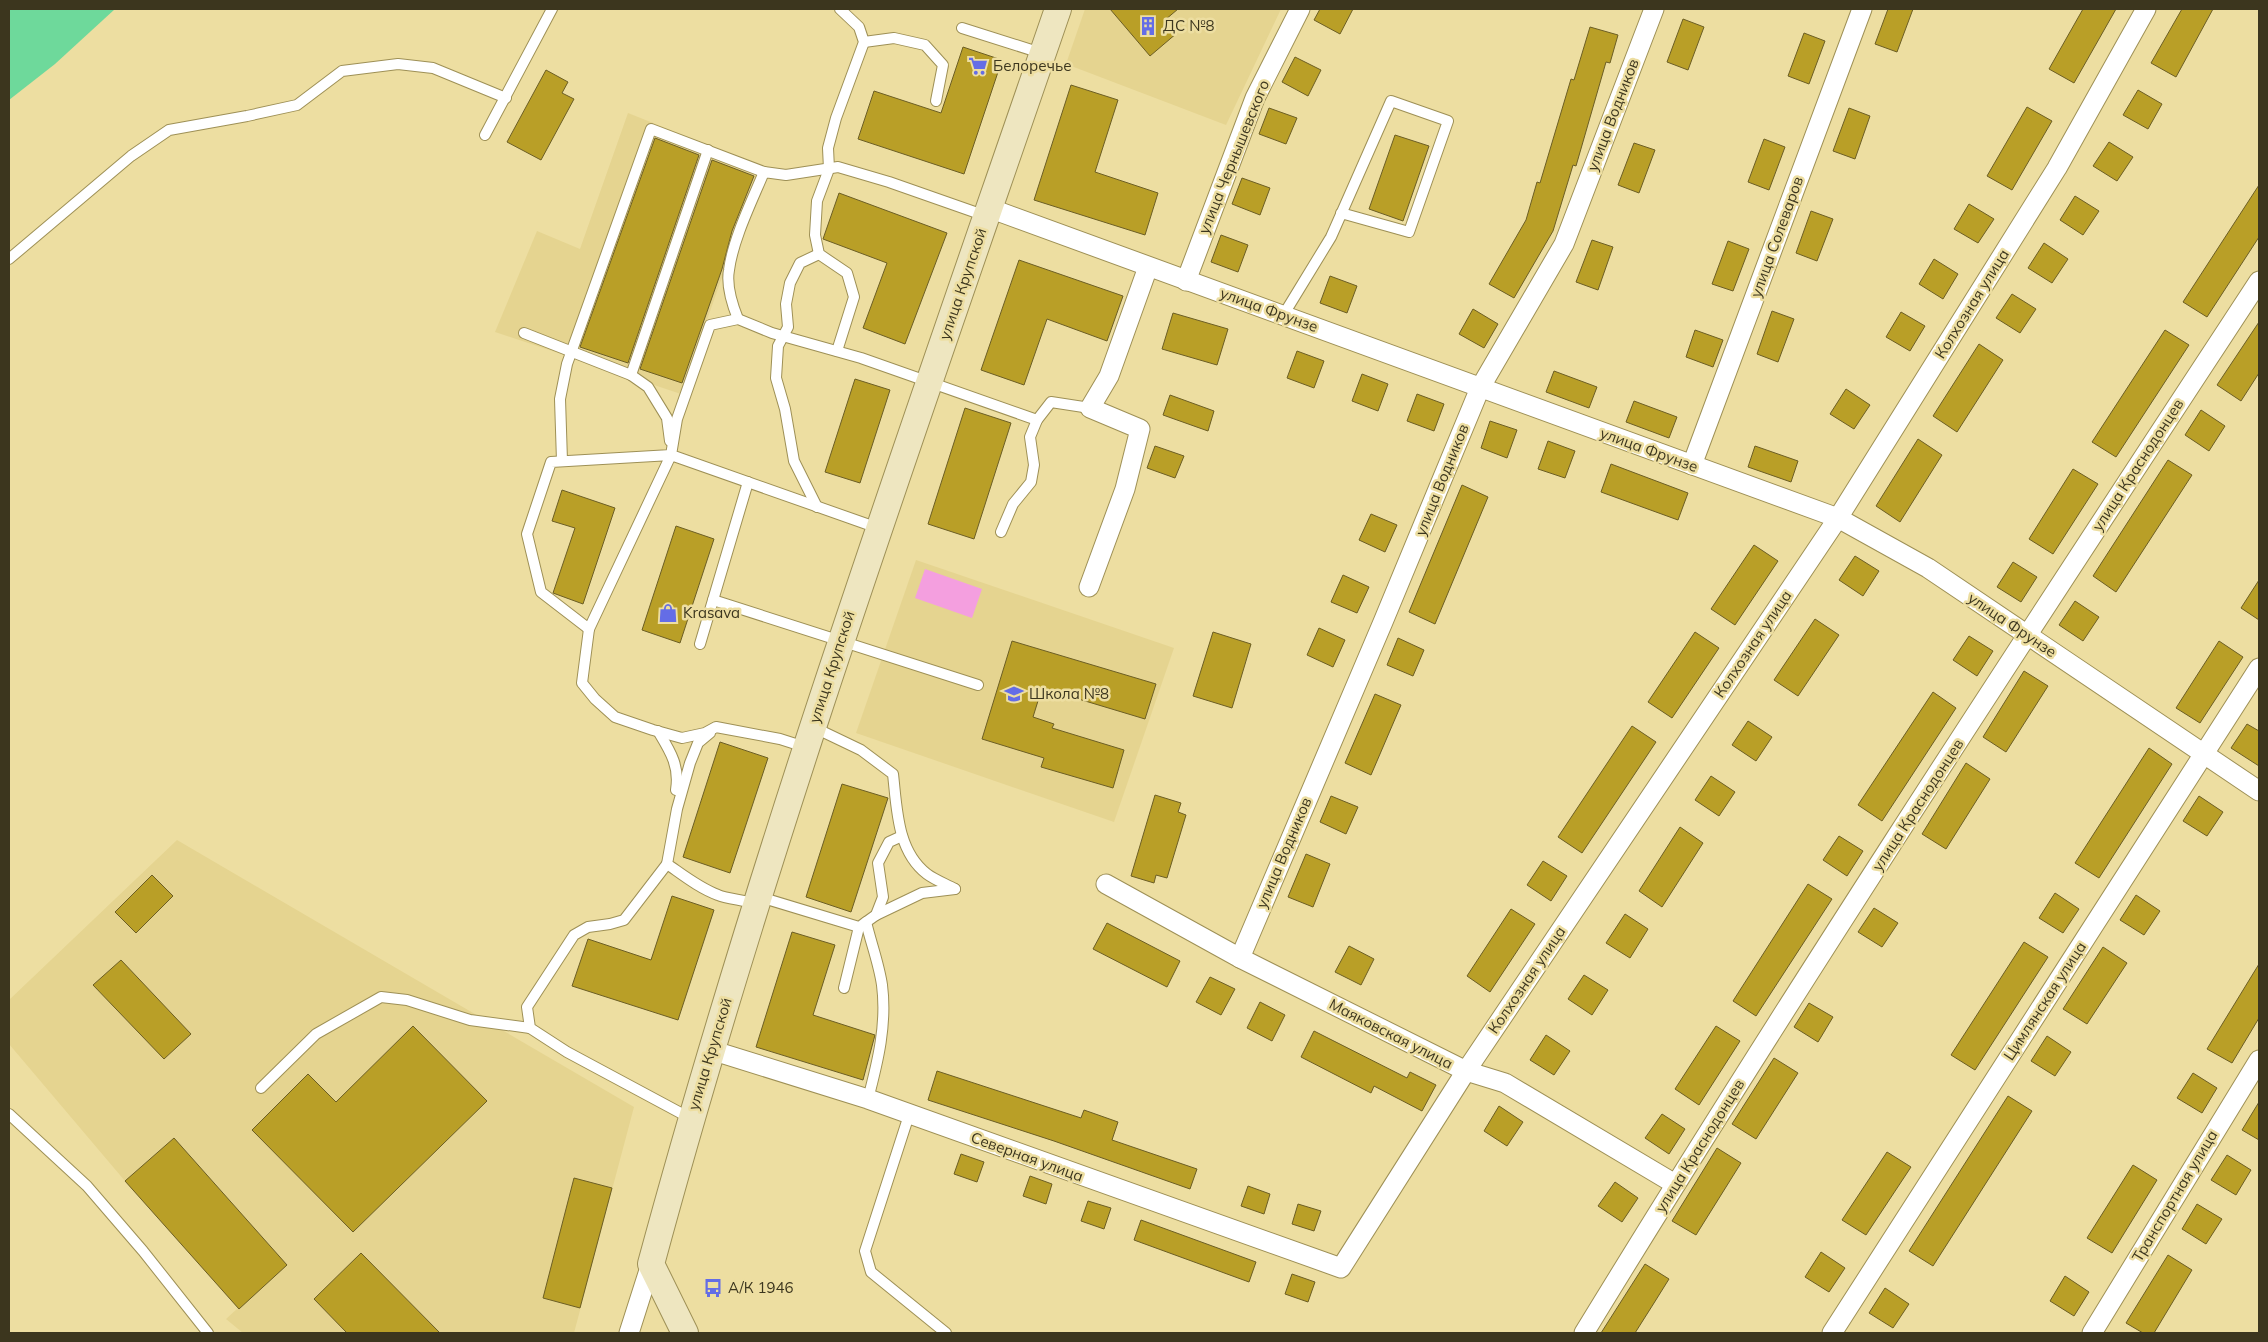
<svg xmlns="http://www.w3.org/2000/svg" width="2268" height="1342" font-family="Mulish,sans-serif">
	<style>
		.built { fill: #e5d490 }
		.green { fill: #f49fdf }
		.water { fill: #6ed99b }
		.building { fill: #b99f27; stroke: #6c5e24 }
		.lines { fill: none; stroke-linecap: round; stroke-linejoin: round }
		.lane-casing { stroke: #9e9056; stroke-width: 12 }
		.street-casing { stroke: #9e9056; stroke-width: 21 }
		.secondary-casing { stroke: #9e9056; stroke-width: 28 }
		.lane { stroke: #fff; stroke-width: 10 }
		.street { stroke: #fff; stroke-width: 19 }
		.secondary { stroke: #eee6c0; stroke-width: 26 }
		.labels { text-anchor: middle; stroke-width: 5; stroke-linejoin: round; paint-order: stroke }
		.poi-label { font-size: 15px; fill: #3c361e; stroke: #eddea1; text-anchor: start }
		.street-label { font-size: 15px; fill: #3c361e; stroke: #eddea1 }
	</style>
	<rect width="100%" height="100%" fill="#eddea1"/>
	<!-- built -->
	<g class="built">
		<path d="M1085,9H1281L1226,125L1066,64Z"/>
		<path d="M628,113L761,166L681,394L495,332L537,231L580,249Z"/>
		<path d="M916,560L1174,648L1114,822L856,733Z"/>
		<path d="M177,840L634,1107L574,1333H243L226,1319L238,1308L125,1181L9,1044V1000Z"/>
	</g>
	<!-- green -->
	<path class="green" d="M925,569L982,589L972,618L915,598Z"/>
	<!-- water -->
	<path class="water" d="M9,9H115L55,64L9,100Z"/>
	<!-- building -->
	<g class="building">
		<path d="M1110,9H1178L1165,20L1177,33L1150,56Z"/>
		<path d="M1320,9H1353L1340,34L1314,20Z"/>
		<path d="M1888,9H1913L1897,52L1875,44Z"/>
		<path d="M2083,9H2116L2074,83L2049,69Z"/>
		<path d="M2182,9H2213L2176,77L2151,63Z"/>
		<path d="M1683,19L1704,27L1688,70L1667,62Z"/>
		<path d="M1590,27L1618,35L1610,63L1606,62L1576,166L1573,165L1553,231L1514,298L1489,284L1526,220L1537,182L1540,183L1571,79L1574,80Z"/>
		<path d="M1804,33L1825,41L1809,84L1788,76Z"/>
		<path d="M963,47L1002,60L964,174L858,139L874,91L941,113Z"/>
		<path d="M1295,57L1321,70L1308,96L1282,82Z"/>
		<path d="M546,70L568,82L562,93L574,99L541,160L507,142Z"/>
		<path d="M1071,85L1118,100L1095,172L1158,193L1145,235L1034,200Z"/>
		<path d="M2138,90L2162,104L2148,129L2123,115Z"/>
		<path d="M2027,107L2052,121L2012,190L1987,176Z"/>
		<path d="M1269,108L1297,118L1286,144L1259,134Z"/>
		<path d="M1849,108L1870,116L1855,159L1833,151Z"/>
		<path d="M1395,135L1429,146L1403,221L1369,209Z"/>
		<path d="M655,138L699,155L628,363L580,347Z"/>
		<path d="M1764,139L1785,147L1769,190L1748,182Z"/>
		<path d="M2109,142L2133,157L2117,181L2093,166Z"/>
		<path d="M1634,143L1655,150L1639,193L1618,185Z"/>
		<path d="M712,160L754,176L732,231L722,269L682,383L640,369Z"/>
		<path d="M1242,178L1270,188L1260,215L1232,204Z"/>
		<path d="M2259,185V237L2207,317L2183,302Z"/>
		<path d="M839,193L947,233L905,344L863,328L887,263L823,239Z"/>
		<path d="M2075,196L2099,211L2083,235L2060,220Z"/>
		<path d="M1969,204L1994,219L1978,243L1954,229Z"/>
		<path d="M1811,211L1833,219L1817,261L1796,253Z"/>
		<path d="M1221,235L1248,245L1238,272L1211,262Z"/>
		<path d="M1592,240L1613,247L1598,290L1576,282Z"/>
		<path d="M1728,241L1749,249L1733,291L1712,284Z"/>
		<path d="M2044,243L2068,259L2052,283L2028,268Z"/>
		<path d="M1934,259L1958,274L1943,299L1919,284Z"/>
		<path d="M1019,260L1123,296L1107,341L1047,319L1024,385L981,370Z"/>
		<path d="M1330,276L1357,286L1347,313L1320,303Z"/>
		<path d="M2012,294L2036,309L2020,333L1996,318Z"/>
		<path d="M1473,309L1498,324L1484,348L1459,334Z"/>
		<path d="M1772,311L1794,319L1778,362L1757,354Z"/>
		<path d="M1901,312L1925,326L1910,351L1886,337Z"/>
		<path d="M1173,313L1228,329L1217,365L1162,349Z"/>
		<path d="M2259,322V373L2241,401L2217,385Z"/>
		<path d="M1695,330L1723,340L1713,367L1686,357Z"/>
		<path d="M2165,330L2189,345L2116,457L2092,442Z"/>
		<path d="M1979,344L2003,360L1957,432L1933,416Z"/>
		<path d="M1297,351L1324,361L1314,388L1287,378Z"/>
		<path d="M1554,371L1597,387L1589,408L1546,392Z"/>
		<path d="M1362,374L1388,384L1378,411L1352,401Z"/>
		<path d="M855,379L890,390L860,483L825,472Z"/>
		<path d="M1846,389L1870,405L1854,429L1830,414Z"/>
		<path d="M1417,394L1444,404L1434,431L1407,421Z"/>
		<path d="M1170,395L1214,411L1208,431L1163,415Z"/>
		<path d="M1634,401L1677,417L1669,438L1626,422Z"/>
		<path d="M965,408L1011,423L974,539L928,524Z"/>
		<path d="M2201,410L2225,426L2209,451L2185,435Z"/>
		<path d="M1490,421L1517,430L1507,458L1481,448Z"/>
		<path d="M1918,439L1942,455L1900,522L1876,506Z"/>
		<path d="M1548,441L1575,451L1565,478L1538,469Z"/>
		<path d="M1155,446L1184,456L1175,478L1147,468Z"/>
		<path d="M1755,446L1798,461L1791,482L1748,467Z"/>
		<path d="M2168,460L2192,475L2116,592L2093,576Z"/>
		<path d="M1611,464L1688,493L1678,520L1601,492Z"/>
		<path d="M2073,469L2098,484L2053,554L2029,539Z"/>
		<path d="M1462,485L1488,497L1435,624L1409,612Z"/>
		<path d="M562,490L615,508L583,604L553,593L575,528L552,521Z"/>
		<path d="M1371,514L1397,525L1385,552L1359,540Z"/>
		<path d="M676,526L714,539L680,643L642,630Z"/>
		<path d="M1754,545L1778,561L1735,625L1711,609Z"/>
		<path d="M1855,556L1879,571L1863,596L1839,580Z"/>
		<path d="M2013,562L2037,577L2021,602L1997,587Z"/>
		<path d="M1343,575L1369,587L1357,613L1331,602Z"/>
		<path d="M2259,580V620L2241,608Z"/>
		<path d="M2075,601L2099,617L2083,641L2059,625Z"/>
		<path d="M1815,619L1839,635L1798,696L1774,680Z"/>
		<path d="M1319,628L1345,640L1333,667L1307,655Z"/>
		<path d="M1213,632L1251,644L1232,708L1193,696Z"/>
		<path d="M1695,632L1719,648L1672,718L1648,702Z"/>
		<path d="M1969,636L1993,651L1977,676L1953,660Z"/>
		<path d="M1398,638L1424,650L1413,676L1387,665Z"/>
		<path d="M1012,641L1156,684L1145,719L1042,688L1033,717L1054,724L1052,728L1124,750L1113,788L1041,767L1044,758L982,739Z"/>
		<path d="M2219,641L2243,657L2200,723L2176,708Z"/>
		<path d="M2024,671L2048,686L2006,752L1983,737Z"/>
		<path d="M1933,692L1956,708L1882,821L1858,805Z"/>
		<path d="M1375,694L1401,705L1371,775L1345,763Z"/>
		<path d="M1748,721L1772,737L1756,761L1732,745Z"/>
		<path d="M2247,724L2259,731V766L2231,748Z"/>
		<path d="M1632,726L1656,742L1582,853L1558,837Z"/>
		<path d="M720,742L768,758L730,873L683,857Z"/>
		<path d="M2149,748L2172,764L2099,878L2075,863Z"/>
		<path d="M1966,763L1990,779L1946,849L1922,834Z"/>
		<path d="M1711,776L1735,792L1719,816L1695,800Z"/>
		<path d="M842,784L888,798L851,912L806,897Z"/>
		<path d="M1155,795L1181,803L1178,812L1186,815L1167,878L1156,875L1154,883L1131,876Z"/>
		<path d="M1331,796L1358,807L1346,834L1320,822Z"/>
		<path d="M2199,796L2223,812L2207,836L2183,821Z"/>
		<path d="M1680,827L1703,843L1662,907L1639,891Z"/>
		<path d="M1839,836L1863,851L1847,876L1823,860Z"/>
		<path d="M1306,854L1330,864L1313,907L1288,897Z"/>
		<path d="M1543,861L1567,876L1551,901L1527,885Z"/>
		<path d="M152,875L173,896L136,933L115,912Z"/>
		<path d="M1808,884L1832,899L1756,1016L1733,1001Z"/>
		<path d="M2055,893L2079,909L2063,933L2039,918Z"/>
		<path d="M2136,895L2160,911L2144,935L2120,920Z"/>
		<path d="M672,896L714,910L678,1020L572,986L588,939L651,960Z"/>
		<path d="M1874,908L1898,923L1882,947L1858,932Z"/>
		<path d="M1511,909L1535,924L1490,992L1467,976Z"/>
		<path d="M1625,914L1648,929L1630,958L1606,943Z"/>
		<path d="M1107,923L1180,961L1167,987L1093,949Z"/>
		<path d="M792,932L835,945L813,1015L875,1035L863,1080L756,1047Z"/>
		<path d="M2024,942L2048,957L1975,1070L1951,1055Z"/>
		<path d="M1349,946L1374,959L1361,985L1335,972Z"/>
		<path d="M2103,947L2127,963L2087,1024L2063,1009Z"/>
		<path d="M121,960L191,1034L164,1059L93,985Z"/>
		<path d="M2259,964V1018L2232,1063L2207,1049Z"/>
		<path d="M1584,975L1608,990L1592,1015L1568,999Z"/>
		<path d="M1210,977L1235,989L1221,1015L1196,1002Z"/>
		<path d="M1260,1002L1285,1015L1272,1041L1247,1028Z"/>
		<path d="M1809,1003L1833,1017L1818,1042L1794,1027Z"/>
		<path d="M413,1026L487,1101L353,1232L252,1130L308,1074L336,1102Z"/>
		<path d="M1716,1026L1740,1041L1699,1105L1675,1089Z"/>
		<path d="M1314,1031L1407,1078L1410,1072L1436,1085L1422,1111L1374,1086L1371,1093L1301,1057Z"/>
		<path d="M1546,1035L1570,1051L1554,1075L1530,1060Z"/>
		<path d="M2047,1036L2071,1052L2055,1076L2031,1061Z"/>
		<path d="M1774,1058L1798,1073L1756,1139L1732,1124Z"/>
		<path d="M937,1071L1081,1118L1084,1110L1118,1122L1112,1140L1197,1169L1190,1189L1054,1141L928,1100Z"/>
		<path d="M2193,1073L2217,1088L2202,1113L2177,1098Z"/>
		<path d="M2008,1096L2032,1111L1933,1266L1909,1251Z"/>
		<path d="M2259,1102V1140L2242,1130Z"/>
		<path d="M1499,1106L1523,1122L1507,1146L1484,1131Z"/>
		<path d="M1662,1114L1685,1129L1669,1154L1645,1138Z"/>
		<path d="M174,1138L287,1265L239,1309L125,1181Z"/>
		<path d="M1717,1148L1741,1163L1696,1235L1672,1221Z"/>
		<path d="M1887,1152L1911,1167L1866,1235L1842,1220Z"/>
		<path d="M961,1154L984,1162L977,1182L954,1174Z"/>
		<path d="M2227,1155L2251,1170L2236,1195L2211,1180Z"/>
		<path d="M2133,1165L2157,1180L2112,1253L2087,1238Z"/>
		<path d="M1030,1176L1052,1184L1046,1204L1023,1196Z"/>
		<path d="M574,1178L612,1188L580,1308L543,1298Z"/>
		<path d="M1615,1182L1638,1198L1622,1222L1598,1206Z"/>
		<path d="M1248,1186L1270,1194L1264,1214L1241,1206Z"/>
		<path d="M1088,1201L1111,1208L1104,1229L1081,1221Z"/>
		<path d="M1298,1204L1321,1211L1314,1231L1292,1224Z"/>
		<path d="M2197,1204L2222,1219L2206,1244L2182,1229Z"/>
		<path d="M1141,1220L1256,1262L1249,1282L1134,1240Z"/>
		<path d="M1821,1252L1845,1268L1829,1292L1805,1277Z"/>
		<path d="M361,1253L440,1333H347L314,1299Z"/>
		<path d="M2168,1255L2192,1270L2154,1333H2143L2126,1323Z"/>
		<path d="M1645,1264L1669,1279L1654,1303L1635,1333H1601Z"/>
		<path d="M1292,1274L1315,1282L1308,1302L1285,1294Z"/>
		<path d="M2065,1276L2089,1292L2074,1316L2050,1301Z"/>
		<path d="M1885,1288L1909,1304L1893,1328L1869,1313Z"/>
	</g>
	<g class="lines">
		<!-- lane casing -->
		<g class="lane-casing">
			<g id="lane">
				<path d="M962,28L1041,53"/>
				<path d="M864,42L894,38L925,45L943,65L936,101"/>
				<path d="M485,135L552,9"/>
				<path d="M9,259L131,156L169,130L247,116L297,105L342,71L398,64L433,68L506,98"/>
				<path d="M1284,314L1331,237L1391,101L1448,121L1409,232L1341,213"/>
				<path d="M738,319C732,304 726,286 729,270C733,239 752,201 764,172L786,175L838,167L889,182L986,216"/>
				<path d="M524,333L631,375L648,387L667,418L670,441"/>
				<path d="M837,351L854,297L847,273L819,254L815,235L817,201L829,169L828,148L836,118L864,42L859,27L840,9"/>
				<path d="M631,375L708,150"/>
				<path d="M562,461L560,399L567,364L651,129L764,172"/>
				<path d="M817,507L794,461L785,409L776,378L778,346L788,327L786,304L790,283L800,263L819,254"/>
				<path d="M878,528L671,455L551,462L527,534L541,592L589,629L671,455L677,419L710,325L738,319L772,333L861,358L1037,420"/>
				<path d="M1001,532L1013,504L1031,482L1034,465L1030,437L1037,420L1051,402L1090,408"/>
				<path d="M713,600L978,685"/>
				<path d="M589,629L582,683L595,699L615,717L653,730L682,738L705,733L716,727L780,739L805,747"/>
				<path d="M700,644L748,482"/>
				<path d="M813,727L861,750L893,774C897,809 897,851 927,874C935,880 946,884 955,889"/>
				<path d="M658,731C670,751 680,766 676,790"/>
				<path d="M710,733L698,743L690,763L677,809L667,864C683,875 699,888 718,895C727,899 745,900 756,904"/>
				<path d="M667,864L624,920L610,924L588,927L574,935L527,1007L530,1028L567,1052L690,1118"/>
				<path d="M760,897L859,927L844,988"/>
				<path d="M876,915L922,893L955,889"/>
				<path d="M866,922C871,943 879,964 882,985C887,1024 878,1061 868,1099"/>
				<path d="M862,925L876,915L883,897L878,863L889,842L902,836"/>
				<path d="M261,1088L316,1034L381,997L407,1000L470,1020L530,1028"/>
				<path d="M9,1114L87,1186L143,1251L208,1333"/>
				<path d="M909,1115L865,1251L871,1272L946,1333"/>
			</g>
		</g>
		<!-- street casing -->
		<g class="street-casing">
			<g id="street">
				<path d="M989,208L1838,518L1928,568L2259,791"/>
				<path d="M1186,281L1255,98L1300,9"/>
				<path d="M1692,465L1862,9"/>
				<path d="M1089,587L1125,489L1140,429L1090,408L1109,376L1148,267"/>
				<path d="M1106,884L1240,958L1466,1071L1505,1083L1675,1184"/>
				<path d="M1240,958L1383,622L1480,388L1564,244L1654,9"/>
				<path d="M711,1050L868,1099L1341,1268L1466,1071L1838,518L2057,168L2146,9"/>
				<path d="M629,1333L651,1264"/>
				<path d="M1584,1333C1801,978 2031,629 2259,281"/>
				<path d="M1832,1333L2259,668"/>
				<path d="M2092,1333L2259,1060"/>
			</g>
		</g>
		<!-- secondary casing -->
		<g class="secondary-casing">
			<path id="secondary" d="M685,1333L651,1264C766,839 915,425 1058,9"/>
		</g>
		<!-- lane -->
		<use href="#lane" class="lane"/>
		<!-- street -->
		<use href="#street" class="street"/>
		<!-- secondary -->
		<use href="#secondary" class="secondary"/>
	</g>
	<!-- icons -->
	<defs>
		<g id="building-bare" transform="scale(1.5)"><path d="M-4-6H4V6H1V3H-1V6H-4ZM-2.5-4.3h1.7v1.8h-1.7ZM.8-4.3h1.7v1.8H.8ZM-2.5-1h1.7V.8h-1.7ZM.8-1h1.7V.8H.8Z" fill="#646de6" stroke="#eddea1" stroke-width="2.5" paint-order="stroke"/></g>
		<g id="supermarket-bare" transform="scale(1.5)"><path d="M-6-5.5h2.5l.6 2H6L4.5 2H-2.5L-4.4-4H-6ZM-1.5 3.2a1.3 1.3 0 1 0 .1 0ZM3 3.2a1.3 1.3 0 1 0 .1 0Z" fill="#646de6" stroke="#eddea1" stroke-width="2.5" paint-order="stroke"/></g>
		<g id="shop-bare" transform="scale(1.5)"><path d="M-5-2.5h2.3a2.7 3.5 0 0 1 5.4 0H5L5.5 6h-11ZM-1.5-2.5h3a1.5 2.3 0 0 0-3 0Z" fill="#646de6" stroke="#eddea1" stroke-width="2.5" paint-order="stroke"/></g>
		<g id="school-bare" transform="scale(1.5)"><path d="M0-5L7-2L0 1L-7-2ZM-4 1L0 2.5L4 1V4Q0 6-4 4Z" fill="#646de6" stroke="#eddea1" stroke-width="2.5" paint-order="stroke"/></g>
		<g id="bus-bare" transform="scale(1.5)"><path d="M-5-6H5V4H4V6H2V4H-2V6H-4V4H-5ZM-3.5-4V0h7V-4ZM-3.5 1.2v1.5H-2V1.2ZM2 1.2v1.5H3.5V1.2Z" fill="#646de6" stroke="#eddea1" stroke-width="2.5" paint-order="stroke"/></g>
	</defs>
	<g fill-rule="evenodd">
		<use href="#building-bare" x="1148" y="26"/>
		<use href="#supermarket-bare" x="978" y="66"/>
		<use href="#shop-bare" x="668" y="613"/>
		<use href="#school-bare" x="1014" y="694"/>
		<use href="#bus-bare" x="713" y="1288"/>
	</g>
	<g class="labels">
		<!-- poi labels -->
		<g class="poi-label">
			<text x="1163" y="31">ДС №8</text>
			<text x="993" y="71">Белоречье</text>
			<text x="683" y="618">Krasava</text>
			<text x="1029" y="699">Школа №8</text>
			<text x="728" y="1293">А/К 1946</text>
		</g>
		<!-- street labels -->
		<g class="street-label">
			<text transform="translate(1613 115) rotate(-69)" y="5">улица Водников</text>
			<text transform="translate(1234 157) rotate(-68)" y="5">улица Чернышевского</text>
			<text transform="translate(1777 237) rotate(-70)" y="5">улица Солеваров</text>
			<text transform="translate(963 284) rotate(-71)" y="5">улица Крупской</text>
			<text transform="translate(1972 304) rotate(-58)" y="5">Колхозная улица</text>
			<text transform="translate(1269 310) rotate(20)" y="5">улица Фрунзе</text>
			<text transform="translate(1649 450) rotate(20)" y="5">улица Фрунзе</text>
			<text transform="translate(2138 465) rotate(-57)" y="5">улица Краснодонцев</text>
			<text transform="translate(1442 480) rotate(-68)" y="5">улица Водников</text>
			<text transform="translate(2012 625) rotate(34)" y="5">улица Фрунзе</text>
			<text transform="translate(1753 644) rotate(-56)" y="5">Колхозная улица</text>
			<text transform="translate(832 667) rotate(-72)" y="5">улица Крупской</text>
			<text transform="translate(1918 805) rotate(-57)" y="5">улица Краснодонцев</text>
			<text transform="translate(1284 853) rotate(-67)" y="5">улица Водников</text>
			<text transform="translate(1527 980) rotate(-56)" y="5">Колхозная улица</text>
			<text transform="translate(2045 1001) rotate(-57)" y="5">Цимлянская улица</text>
			<text transform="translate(1391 1034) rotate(27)" y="5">Маяковская улица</text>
			<text transform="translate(710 1054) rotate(-73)" y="5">улица Крупской</text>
			<text transform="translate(1700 1146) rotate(-58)" y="5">улица Краснодонцев</text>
			<text transform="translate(1027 1157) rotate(20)" y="5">Северная улица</text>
			<text transform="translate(2175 1196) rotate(-59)" y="5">Транспортная улица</text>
		</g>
	</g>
	<!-- border -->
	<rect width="2268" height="1342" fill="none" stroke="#3c361e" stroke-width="20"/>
</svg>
